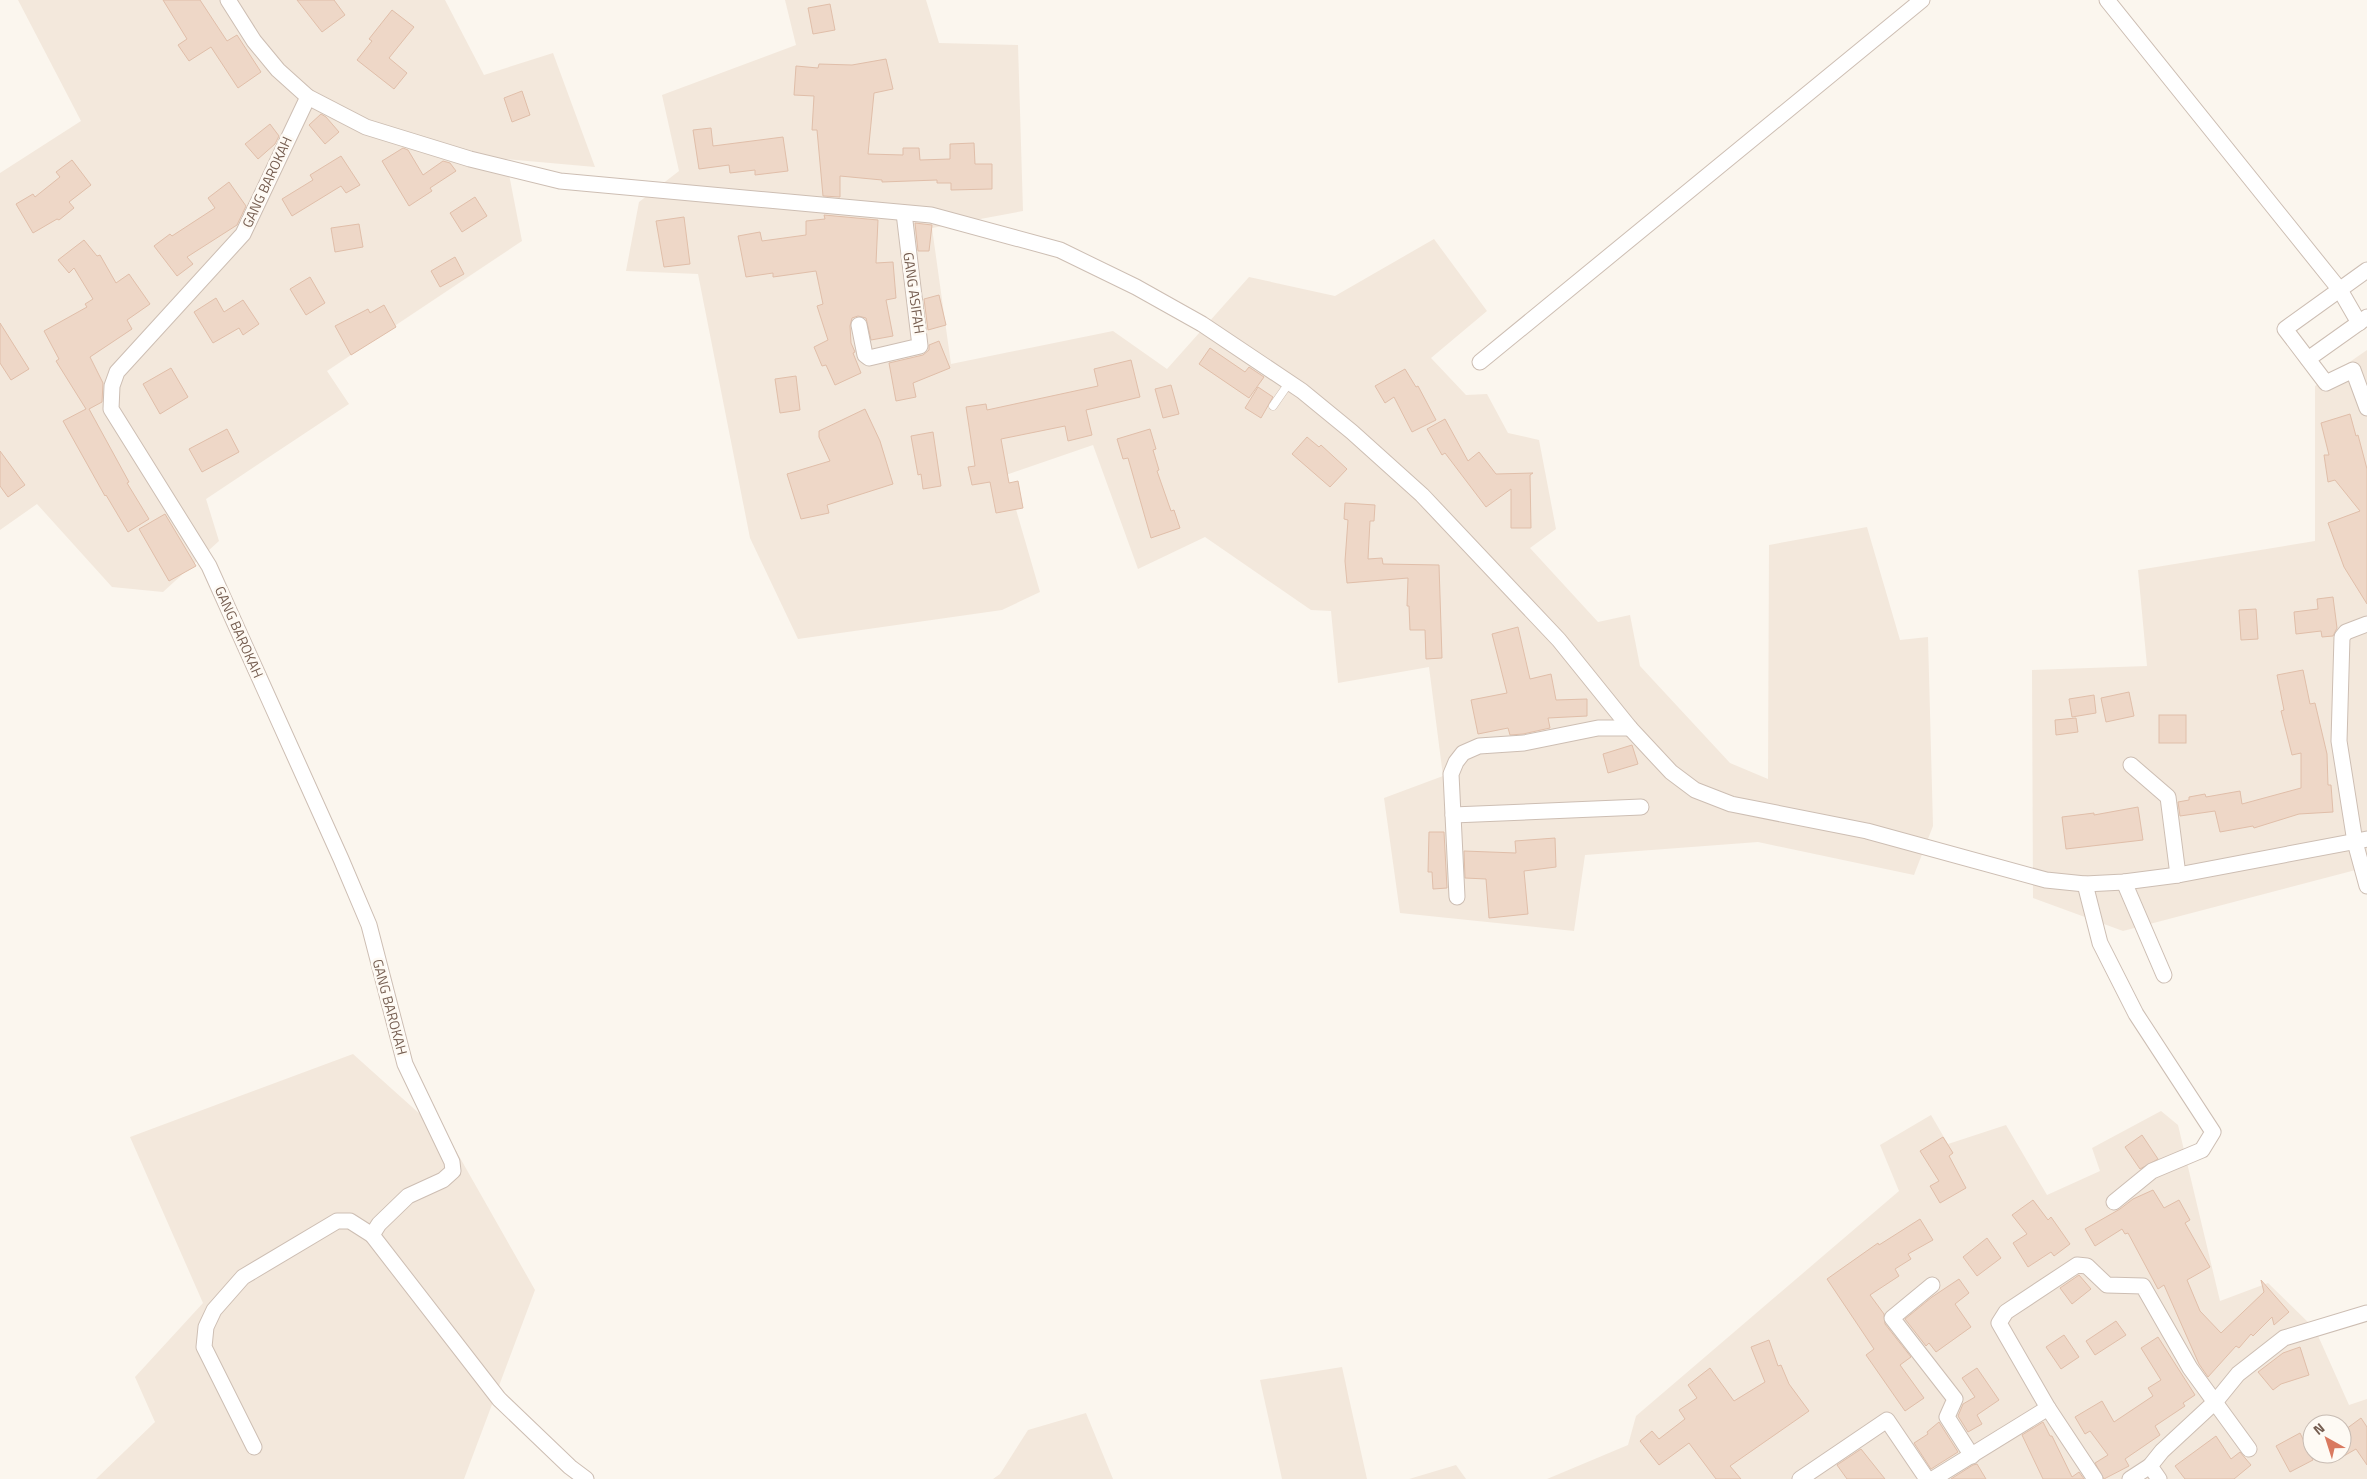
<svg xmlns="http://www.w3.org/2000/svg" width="2367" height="1479" font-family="'Titillium Web',sans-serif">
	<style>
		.residential { fill: #f3e8dc; fill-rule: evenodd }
		.building { fill: #eed7c7; stroke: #e0bea9 }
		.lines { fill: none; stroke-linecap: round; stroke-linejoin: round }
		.service-casing { stroke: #cdbeb3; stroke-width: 9 }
		.minor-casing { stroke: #cdbeb3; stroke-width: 17 }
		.service { stroke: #fff; stroke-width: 8 }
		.minor { stroke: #fff; stroke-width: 15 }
		.labels { text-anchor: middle; stroke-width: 5; stroke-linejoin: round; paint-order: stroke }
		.street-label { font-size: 14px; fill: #765e51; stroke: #fefaf4 }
	</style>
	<rect width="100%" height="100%" fill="#fbf6ee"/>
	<!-- residential -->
	<g class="residential">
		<path d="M18,0H445L484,75L553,53L595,167L506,159L522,241L327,371L349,404L206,499L219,541L163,592L112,587L37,504L0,530V173L81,121Z"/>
		<path d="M785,0H926L939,43L1018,45L1023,211L932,228L951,364L1113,331L1167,369L1249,277L1335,296L1434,239L1487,311L1431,358L1466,395L1487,394L1508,433L1539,440L1556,529L1530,548L1598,622L1630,615L1640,666L1730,763L1768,779L1769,545L1867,527L1900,640L1928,637L1933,826L1914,875L1758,842L1585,855L1574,931L1400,913L1384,798L1443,776L1429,667L1338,683L1331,611L1311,610L1205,537L1138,569L1093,445L1006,475L1040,592L1002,610L798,639L750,538L698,274L626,271L639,202L679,171L662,95L796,45Z"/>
		<path d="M2367,350V867L2123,931L2033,898L2032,670L2147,666L2138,570L2315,541V386Z"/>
		<path d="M353,1054L451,1142L535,1290L464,1479H96L155,1422L135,1377L203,1303L130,1137Z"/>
		<path d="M2161,1111L2178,1125L2220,1301L2268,1283L2315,1329L2349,1405L2367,1399V1479H1547L1628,1445L1636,1416L1899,1191L1880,1145L1931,1115L1948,1144L2006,1125L2047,1195L2100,1171L2092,1148ZM2312,1424H2342V1454H2312Z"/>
		<path d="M1342,1367L1367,1479H1282L1260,1380Z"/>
		<path d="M1086,1413L1113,1479H993L1000,1474L1028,1430Z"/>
		<path d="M1456,1465L1466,1479H1409Z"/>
	</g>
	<!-- building -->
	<g class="building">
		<path d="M163,0H200L227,41L237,35L261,72L238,88L211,47L189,61L178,45L187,39Z"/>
		<path d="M297,0H334L345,15L322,32Z"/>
		<path d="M830,4L835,30L813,34L808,8Z"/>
		<path d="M392,10L414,27L389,58L407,73L394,89L357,60L372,41L369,39Z"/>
		<path d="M886,59L893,89L874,93L868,154L903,155V148H919L920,160L950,159V144L974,143L975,164H992V189L951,190V183H937V180L882,182V180L840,176V197L823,196L817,130H812L814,96L794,95L796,66L818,68L819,64L852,65Z"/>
		<path d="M522,91L530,115L512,122L504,98Z"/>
		<path d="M321,114L326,117L339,132L325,144L309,125Z"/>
		<path d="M270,124L279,136L275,144L258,159L245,144Z"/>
		<path d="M711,128L713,146L783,137L788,171L755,175V170L730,173L729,165L699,169L693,130Z"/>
		<path d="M403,148L408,150L423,175L443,161L450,163L456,171L430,188L432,191L409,206L382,161Z"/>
		<path d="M341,156L360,185L346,193L341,186L292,216L282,199L313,180L310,175Z"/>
		<path d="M72,160L91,185L69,202L74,208L59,220L57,219L33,233L16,204L33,194L35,197L60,177L56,172Z"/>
		<path d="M229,182L246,206L237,225L187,257L193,264L177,276L154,246L170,234L172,236L215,208L208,198Z"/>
		<path d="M475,197L487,216L462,232L450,213Z"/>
		<path d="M824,215L878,220L876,263L893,262L896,298L886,300L893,336L871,340L866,318L858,316L852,318L850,326L851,343L855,352L853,353L861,373L835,385L826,365L822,366L814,347L828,340L817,306L823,304L816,271L773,277V273L746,277L738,236L760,232L762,241L806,235V221L825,219Z"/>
		<path d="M684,217L690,264L664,267L656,221Z"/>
		<path d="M915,223L932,225L929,251H918Z"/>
		<path d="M359,224L363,247L335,252L331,228Z"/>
		<path d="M84,240L97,256L100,255L116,283L129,274L150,304L127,320L132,329L90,357L103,383L102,402L89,409L129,482L127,483L149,519L128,532L106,495L105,496L63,421L86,409L56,361L59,359L44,331L87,307L85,304L93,299L74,268L69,273L58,260Z"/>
		<path d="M455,257L464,274L440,287L431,271Z"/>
		<path d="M310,277L325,303L306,315L290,289Z"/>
		<path d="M939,295L946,325L928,330L924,299Z"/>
		<path d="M216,298L224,312L243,300L259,324L243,335L239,328L213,343L194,312Z"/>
		<path d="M384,305L396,327L351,355L335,326L368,309L370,313Z"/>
		<path d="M0,323L29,369L11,380L0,363Z"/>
		<path d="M939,341L950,368L913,383L916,397L896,401L889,363L923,355L929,350V345Z"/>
		<path d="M1210,348L1245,372L1249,367L1264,377L1249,398L1199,364Z"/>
		<path d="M1131,360L1140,397L1086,410L1092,435L1068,441L1065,426L1001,439L1009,483L1018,481L1023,508L996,513L990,482L972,485L968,467L975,466L966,407L986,404L987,410L1098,386L1094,369Z"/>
		<path d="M171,368L188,397L160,414L143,384Z"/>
		<path d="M1405,369L1416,387L1418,386L1436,420L1412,432L1394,397L1385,403L1375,386Z"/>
		<path d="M796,376L800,410L780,413L775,379Z"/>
		<path d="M1171,385L1179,414L1163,418L1155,389Z"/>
		<path d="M1258,387L1273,397L1261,418L1245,408Z"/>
		<path d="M865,409L880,441L893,484L827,505L829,513L801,519L787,474L830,461L819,437V431Z"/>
		<path d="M2350,414L2356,436L2358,435L2367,469V604L2344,567L2328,523L2360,511L2335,480L2328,482L2324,455H2329L2321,423Z"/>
		<path d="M1445,419L1468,461L1479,452L1496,474L1533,473L1530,475L1531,528H1511V489L1486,507L1445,453L1442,455L1427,429Z"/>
		<path d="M227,429L239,452L202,472L189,449Z"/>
		<path d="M1150,429L1156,449L1153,450L1159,470L1157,471L1171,511L1174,510L1180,528L1151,538L1128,458L1123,459L1117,439Z"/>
		<path d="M933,432L941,486L923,489L921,474L918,475L911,436Z"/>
		<path d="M1307,437L1319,447L1321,445L1347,469L1330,487L1292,454Z"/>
		<path d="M0,451L25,485L8,497L0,486Z"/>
		<path d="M1345,503L1375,505L1374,521H1370L1368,559L1382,558L1383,564L1439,565L1442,658L1426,659L1425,630H1410L1409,606H1407L1408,578L1347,583L1345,561L1348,520L1344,519Z"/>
		<path d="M165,514L196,566L169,581L139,529Z"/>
		<path d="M2333,597L2337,628L2333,636L2322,637L2321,631L2296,634L2294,612L2318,609L2317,599Z"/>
		<path d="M2256,609L2258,639L2241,640L2239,610Z"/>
		<path d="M1518,627L1530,679L1551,674L1556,700L1587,699V716L1548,718L1550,728L1523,734L1510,735L1508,728L1478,734L1471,700L1507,693L1492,634Z"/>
		<path d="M2303,670L2310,704L2315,703L2327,754L2328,785H2331L2333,812L2299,814L2254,828L2253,826L2220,832L2215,811L2180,816L2178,802L2189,800V797L2205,794L2206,797L2240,791L2242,804L2301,788V753L2292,755L2281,711L2284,710L2277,675Z"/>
		<path d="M2129,692L2134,716L2106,722L2101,698Z"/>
		<path d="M2094,695L2096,713L2072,717L2069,699Z"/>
		<rect x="2159" y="715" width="27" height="28"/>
		<path d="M2076,718L2078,732L2056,735L2055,720Z"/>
		<path d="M1632,745L1638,764L1608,773L1603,754Z"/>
		<path d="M2138,807L2143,840L2066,849L2062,817L2094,813V815Z"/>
		<path d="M1429,832H1444L1447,888L1433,889L1432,872H1428Z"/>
		<path d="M1555,838L1556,867L1524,871L1528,914L1489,918L1486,879L1465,878L1464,851L1516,853L1515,841Z"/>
		<path d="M2142,1135L2158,1159L2140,1169L2125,1147Z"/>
		<path d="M1943,1137L1953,1153L1949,1156L1966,1188L1940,1203L1930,1186L1939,1181L1920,1151Z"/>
		<path d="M2153,1190L2164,1208L2179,1200L2190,1220L2185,1223L2210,1267L2187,1280L2200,1311L2221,1333L2264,1292L2261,1280L2289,1312L2274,1325L2272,1317L2253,1336L2251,1334L2239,1348L2236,1346L2208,1377L2199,1364L2164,1285L2158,1289L2128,1233L2125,1234L2122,1229L2095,1246L2085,1229L2120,1209L2133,1199Z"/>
		<path d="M2033,1200L2048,1220L2051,1217L2070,1244L2054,1256L2051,1252L2028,1267L2013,1243L2027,1234L2012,1215Z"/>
		<path d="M1920,1219L1933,1240L1908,1254L1911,1259L1895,1269L1899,1276L1870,1295L1884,1314L1885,1324L1911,1357L1900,1365L1924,1398L1905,1411L1866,1355L1874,1349L1827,1279L1878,1243L1879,1245Z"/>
		<path d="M1987,1238L2001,1258L1977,1276L1963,1257Z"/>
		<path d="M2079,1275L2091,1289L2072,1304L2060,1288Z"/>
		<path d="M1959,1279L1969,1293L1955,1304L1971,1327L1936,1352L1929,1343L1926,1346L1905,1319L1932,1297Z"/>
		<path d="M2116,1321L2126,1335L2095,1355L2086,1341Z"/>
		<path d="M2064,1335L2079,1357L2061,1369L2046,1347Z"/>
		<path d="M2158,1337L2195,1395L2183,1403L2185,1406L2155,1426L2160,1435L2125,1459L2129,1466L2104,1479L2095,1463L2108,1455L2090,1431L2085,1434L2075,1417L2102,1401L2114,1422L2153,1396L2148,1388L2161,1380L2141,1348Z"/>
		<path d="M1769,1340L1778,1366L1781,1365L1789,1384L1809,1411L1730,1466L1741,1479H1716L1689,1443L1659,1465L1640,1441L1652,1431L1659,1439L1685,1419L1679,1410L1697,1398L1688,1385L1710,1368L1734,1401L1765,1382L1751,1347Z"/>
		<path d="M2300,1347L2309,1375L2281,1384L2273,1390L2258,1372L2283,1353Z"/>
		<path d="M1977,1368L1999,1400L1977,1415L1982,1424L1968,1432L1958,1416L1963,1404L1975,1397L1962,1378Z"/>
		<path d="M2361,1418L2367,1427V1465L2356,1449L2342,1457V1432Z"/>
		<path d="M1939,1422L1958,1452L1931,1469L1914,1443L1928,1434L1927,1432Z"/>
		<path d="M2043,1422L2050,1436H2052L2072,1477L2079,1472L2084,1479H2043L2022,1435Z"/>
		<path d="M2300,1433L2313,1460L2290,1472L2276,1446Z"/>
		<path d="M2216,1436L2231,1459L2240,1452L2251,1465L2234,1479H2185L2175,1466Z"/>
		<path d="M1861,1449L1885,1479H1847L1837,1465Z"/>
		<path d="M1977,1464L1986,1479H1951L1973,1465Z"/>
	</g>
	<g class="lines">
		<!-- service casing -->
		<g class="service-casing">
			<path id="service" d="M1273,406L1289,383"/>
		</g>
		<!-- minor casing -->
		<g class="minor-casing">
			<g id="minor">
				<path d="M228,0L254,41L278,70L308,97L366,127L470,159L560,181L931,215L1060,250L1136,287L1202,324L1302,391L1352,432L1422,495L1559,640L1630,728L1671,772L1695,790L1731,804L1867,831L2046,880L2085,884L2124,882L2178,875L2367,839"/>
				<path d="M2107,0L2340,290L2359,323"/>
				<path d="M308,97L243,234L117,372L112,386L111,409L209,566L341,859L369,925L405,1064L452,1162L453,1171L443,1180L408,1196L379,1224L372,1235L499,1399L570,1467L586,1479"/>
				<path d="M2367,270L2285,329L2326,383L2353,370L2367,408"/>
				<path d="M859,325L865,355L869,358L920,346L904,213"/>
				<path d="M2308,359L2367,317"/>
				<path d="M1480,362L1922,0"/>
				<path d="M2367,624L2346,632L2342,637L2339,741L2355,842L2367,886"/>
				<path d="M2131,765L2168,797L2178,875"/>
				<path d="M1453,815L1641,807"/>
				<path d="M2124,882L2164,975"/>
				<path d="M2085,884L2100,943L2136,1014L2213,1132L2202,1150L2152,1171L2114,1202"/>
				<path d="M1457,897L1451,774L1456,762L1463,753L1479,746L1524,743L1598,728H1630"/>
				<path d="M1932,1285L1892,1318L1955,1399L1947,1417L1972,1456"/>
				<path d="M254,1447L204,1347L206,1327L214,1310L243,1277L337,1221H350L372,1235"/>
				<path d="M1800,1479L1887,1420L1927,1479"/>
				<path d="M1933,1479L2048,1408"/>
				<path d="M2095,1479L2048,1408L1999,1323L2006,1312L2077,1265L2087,1266L2107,1285L2143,1286L2190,1368L2249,1449"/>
				<path d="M2130,1479L2150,1466"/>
				<path d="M2159,1479L2150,1466L2162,1451L2216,1401L2238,1374L2284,1338L2367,1313"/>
			</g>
		</g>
		<!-- service -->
		<use href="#service" class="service"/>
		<!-- minor -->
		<use href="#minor" class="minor"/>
	</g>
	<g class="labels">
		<!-- street labels -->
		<g class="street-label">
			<text transform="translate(267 182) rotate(-65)" y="5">GANG BAROKAH</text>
			<text transform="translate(914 293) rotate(82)" y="5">GANG ASIFAH</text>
			<text transform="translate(239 632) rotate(66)" y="5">GANG BAROKAH</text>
			<text transform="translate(390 1007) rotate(75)" y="5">GANG BAROKAH</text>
		</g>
	</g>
	<!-- north arrow -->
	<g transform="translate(2327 1439) rotate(321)"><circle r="24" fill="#fefaf4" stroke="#c8bcb3"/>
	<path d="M0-4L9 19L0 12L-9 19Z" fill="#d9795f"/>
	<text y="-8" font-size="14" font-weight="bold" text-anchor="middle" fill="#765e51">N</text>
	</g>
</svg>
